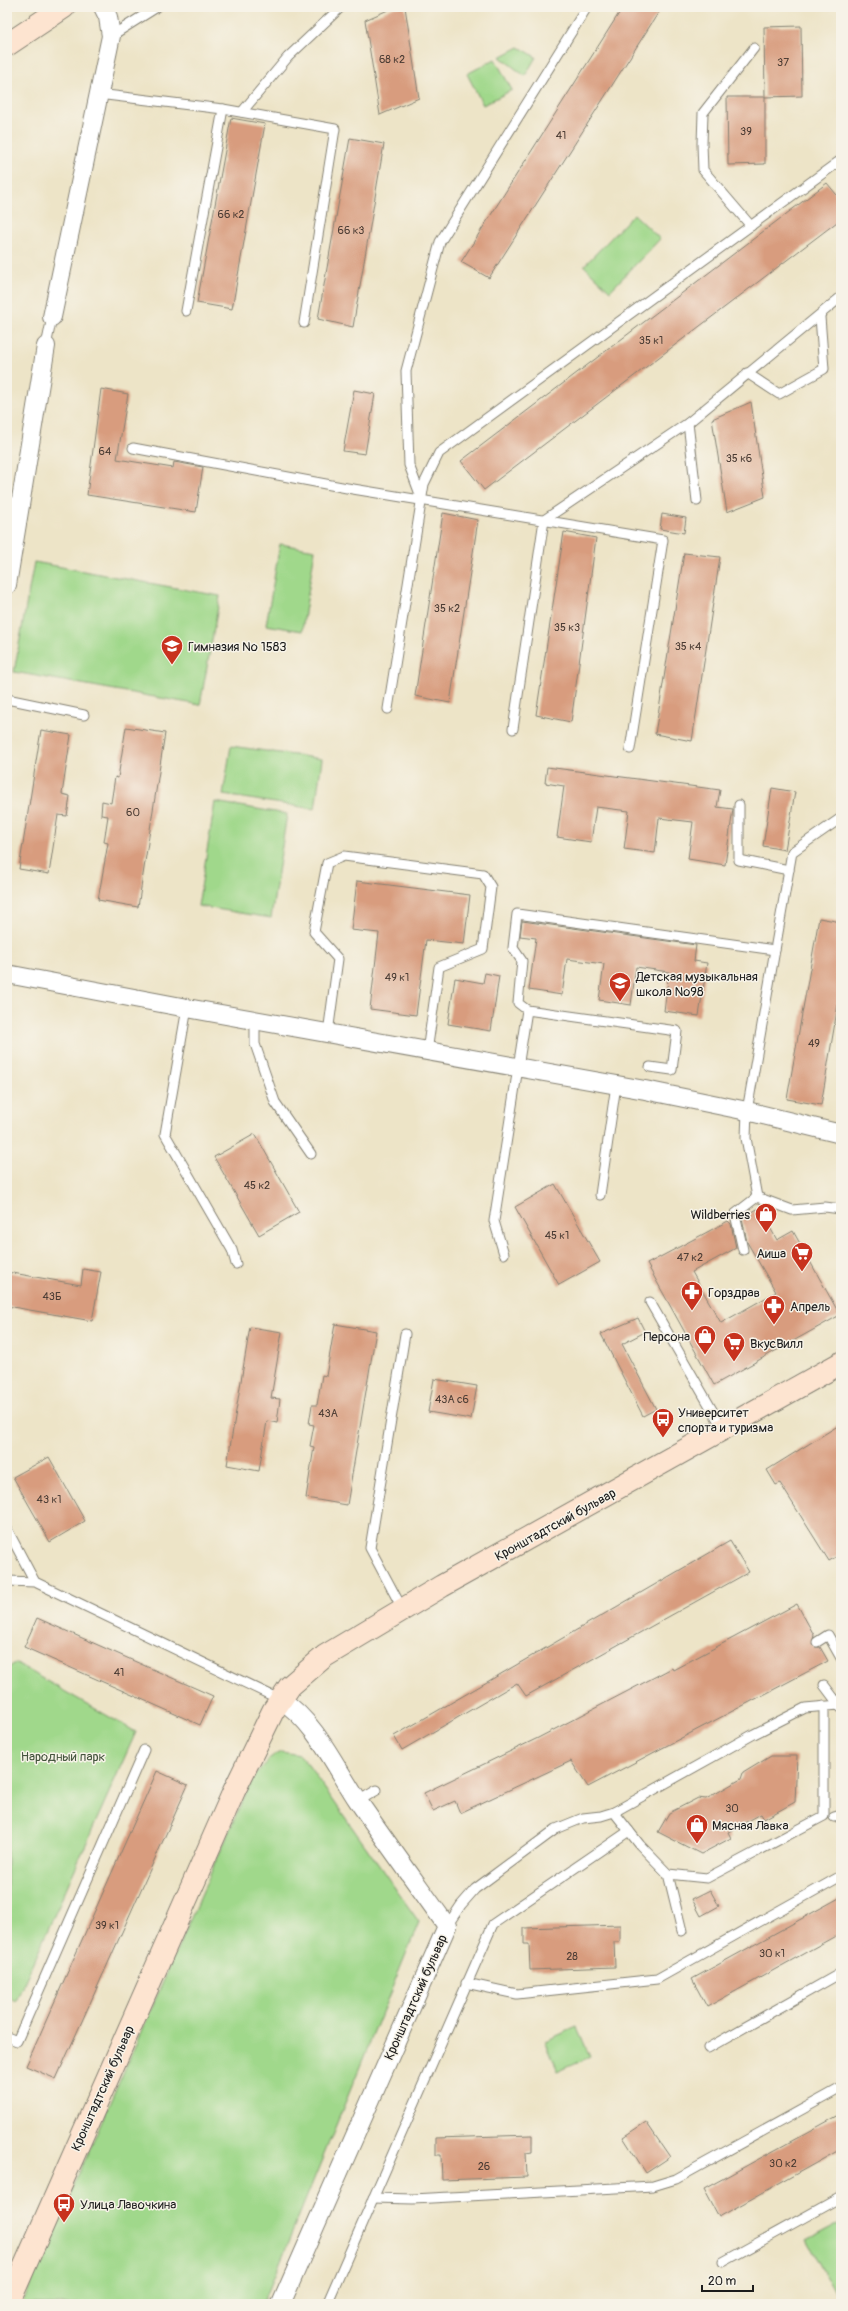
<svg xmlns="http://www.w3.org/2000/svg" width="848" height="2311" font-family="Pangolin,sans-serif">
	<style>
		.green { fill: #a0d88b; stroke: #5e7a54 }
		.building { fill: #d89c7e }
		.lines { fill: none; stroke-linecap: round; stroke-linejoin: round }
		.service-casing { stroke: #848072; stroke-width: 11 }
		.minor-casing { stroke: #848072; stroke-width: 20 }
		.secondary-casing { stroke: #848072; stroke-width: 24 }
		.service { stroke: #fff; stroke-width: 9 }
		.minor { stroke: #fff; stroke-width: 18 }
		.secondary { stroke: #fde4d0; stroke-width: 22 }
		.labels { text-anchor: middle; stroke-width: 3; stroke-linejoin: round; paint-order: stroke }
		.number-label { font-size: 11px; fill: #4b3c34 }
		.poi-label { font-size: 13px; fill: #1c1c1c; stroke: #f7f3e8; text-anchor: start }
		.street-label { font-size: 13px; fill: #1c1c1c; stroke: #f7f3e8 }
		.park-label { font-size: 13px; fill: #44543d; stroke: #f7f3e8 }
	</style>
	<rect width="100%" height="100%" fill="#f7f3e8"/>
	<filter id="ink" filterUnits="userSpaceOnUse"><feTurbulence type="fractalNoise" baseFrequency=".025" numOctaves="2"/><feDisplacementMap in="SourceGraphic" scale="8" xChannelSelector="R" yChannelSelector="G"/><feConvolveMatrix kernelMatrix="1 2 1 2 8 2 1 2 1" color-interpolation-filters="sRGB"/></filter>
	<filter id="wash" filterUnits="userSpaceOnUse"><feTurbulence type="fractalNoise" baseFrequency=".012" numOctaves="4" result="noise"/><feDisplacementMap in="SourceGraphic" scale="16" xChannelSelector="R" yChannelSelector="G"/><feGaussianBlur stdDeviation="0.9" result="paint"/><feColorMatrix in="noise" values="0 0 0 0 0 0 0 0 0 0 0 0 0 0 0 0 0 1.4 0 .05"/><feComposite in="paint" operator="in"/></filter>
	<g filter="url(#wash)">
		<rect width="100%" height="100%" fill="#ede4c7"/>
		<!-- green -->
		<g class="green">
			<path d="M519,47L536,57L525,76L500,57Z"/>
			<path d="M495,59L512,90L483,105L467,74Z"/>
			<path d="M634,214L660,239L610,291L584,266Z"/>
			<path d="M280,544L315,550L302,631L266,625Z"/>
			<path d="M34,562L220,596L200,705L14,672Z"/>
			<path d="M231,746L322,759L315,809L223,795Z"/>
			<path d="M215,802L287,814L271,918L198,906Z"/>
			<path d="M15,1663L136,1732L16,2001L7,1997V1669Z"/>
			<path d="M282,1752L300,1755L306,1762L419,1922L263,2304H22L237,1813C248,1790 257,1762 282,1752Z"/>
			<path d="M577,2027L590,2057L558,2071L545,2041Z"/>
			<path d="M841,2222V2288L835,2292L807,2240Z"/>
		</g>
		<g id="blocks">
			<!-- building -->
			<g class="building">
				<path d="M395,7H405L419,98L380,115L365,20Z"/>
				<path d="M623,7H662L489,278L461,262Z"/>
				<path d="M801,26L802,96L765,97L764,27Z"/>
				<path d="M727,97H765V164L728,165Z"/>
				<path d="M231,118L265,124L232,309L197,303Z"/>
				<path d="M350,138L384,144L353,327L318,319Z"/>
				<path d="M827,183L841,200V219L484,490L461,461Z"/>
				<path d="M101,389L128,394L117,459L173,468L174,462L203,467L196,512L87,495Z"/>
				<path d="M354,390L375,394L365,454L343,451Z"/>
				<path d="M751,402L765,497L727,512L712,419Z"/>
				<path d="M443,513L478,520L450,703L415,696Z"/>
				<path d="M662,514L686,518L684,533L660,529Z"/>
				<path d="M564,532L596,538L571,722L536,715Z"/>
				<path d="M684,553L720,557L692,741L655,734Z"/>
				<path d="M126,727L165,733L138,907L98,900L108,843L104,842L108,816L101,815L102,801L111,803L115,777L118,778Z"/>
				<path d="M41,730L71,735L62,794L70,796L68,810L67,816L58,815L49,874L19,869Z"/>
				<path d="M547,767L720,790L717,807L733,809L725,865L688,859L693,822L659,818L655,853L624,849L629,811L596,807L591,842L557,837L564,786L545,783Z"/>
				<path d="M772,788L795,792L785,850L763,846Z"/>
				<path d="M357,881L470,895L464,944L426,940L416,1015L370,1009L379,933L351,930Z"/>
				<path d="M819,918L841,922V987L821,1105L787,1099Z"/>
				<path d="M522,921L696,945L694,961L707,963L699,1016L664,1011L669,972L636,967L631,1005L599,1000L604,964L567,959L562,995L529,990L536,938L520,936Z"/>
				<path d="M485,973L499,976L491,1031L448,1024L455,978L483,983Z"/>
				<path d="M255,1134L299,1212L259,1235L214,1157Z"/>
				<path d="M555,1184L600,1262L559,1285L515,1207Z"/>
				<path d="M759,1208L777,1240L793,1231L840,1315L714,1385L647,1264L728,1221L731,1224L736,1248L692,1272L721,1323L776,1292L747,1242L742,1218Z"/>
				<path d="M83,1269L101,1272L92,1321L7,1306V1272L81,1285Z"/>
				<path d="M638,1318L645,1332L622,1344L656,1409L643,1416L601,1334Z"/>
				<path d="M335,1324L376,1331L347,1505L306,1498L314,1447L310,1446L314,1425L309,1424L312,1405H317L322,1375L326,1376Z"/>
				<path d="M250,1327L282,1332L271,1398L280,1399L277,1423L267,1421L259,1471L227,1465Z"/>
				<path d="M434,1379L477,1386L471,1419L428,1412Z"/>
				<path d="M841,1424V1554L829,1561L780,1483L776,1485L767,1470Z"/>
				<path d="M49,1457L85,1521L50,1542L13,1477Z"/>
				<path d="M730,1541L749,1572L526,1696L517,1683L402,1750L394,1736Z"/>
				<path d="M797,1604L814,1635L812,1645L815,1647H820L828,1661L588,1787L571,1761L460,1813L455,1801L433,1811L424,1793L538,1738L672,1668L673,1670Z"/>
				<path d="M37,1618L213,1696L200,1725L24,1647Z"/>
				<path d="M771,1756H797L795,1802L764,1819L761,1814L728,1832L731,1838L701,1854L658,1832L669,1813L698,1798L706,1799L741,1779L743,1773Z"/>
				<path d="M157,1771L188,1785L56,2079L26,2066Z"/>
				<path d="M710,1890L719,1906L701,1916L692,1899Z"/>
				<path d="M841,1897V1933L707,2007L692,1979Z"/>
				<path d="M620,1925V1942H614L615,1967L530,1970L529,1944H524V1928Z"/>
				<path d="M841,2114V2149L719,2217L704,2189Z"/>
				<path d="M646,2122L670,2157L646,2173L623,2137Z"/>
				<path d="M532,2135V2152L526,2153L527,2177L442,2180L441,2155H436V2138Z"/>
			</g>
		</g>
	</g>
	<g filter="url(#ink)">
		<use href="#blocks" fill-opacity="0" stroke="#848072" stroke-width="1"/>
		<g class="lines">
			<!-- service casing -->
			<g class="service-casing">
				<g id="service">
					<path d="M111,36L157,7"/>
					<path d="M98,94L223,109L335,129L304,323"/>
					<path d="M242,112L288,57L341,7"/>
					<path d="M751,226L703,170L702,144L703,113L754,48"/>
					<path d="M186,311L223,109"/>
					<path d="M46,346L52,317"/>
					<path d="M747,373L779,394L824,369L820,317"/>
					<path d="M688,423L697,501"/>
					<path d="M133,448L347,488L663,540L630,749"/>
					<path d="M421,497L409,465L406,371L440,242L587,7"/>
					<path d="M7,699L84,715"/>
					<path d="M388,709L424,484L439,453L841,160"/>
					<path d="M513,729L544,520L688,423L841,297"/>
					<path d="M739,805V860L789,870"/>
					<path d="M187,1008L165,1134L232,1250L236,1264"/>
					<path d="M527,1010L518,1003L522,961L513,948L517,914L775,950"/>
					<path d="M255,1021V1044L275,1102L311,1154"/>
					<path d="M328,1033L338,959L314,932L327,863L344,856L483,874L491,887L483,949L439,967L427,1052"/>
					<path d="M600,1195L616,1085"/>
					<path d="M757,1197L746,1138L747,1111L792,852L841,818"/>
					<path d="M757,1197L792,1210L825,1207L841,1209"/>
					<path d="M743,1250L735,1214L757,1197"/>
					<path d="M504,1254L494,1221L527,1010L677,1031L672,1070L650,1067"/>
					<path d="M650,1302L723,1429"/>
					<path d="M7,1529L35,1582L281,1700"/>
					<path d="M7,1581L35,1582"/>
					<path d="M403,1610L370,1548L405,1334"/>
					<path d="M817,1642L828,1635L841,1658"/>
					<path d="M824,1685L839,1705L841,1700"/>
					<path d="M358,1801L377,1790"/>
					<path d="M614,1812L640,1845L668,1874L707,1878L824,1816V1706"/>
					<path d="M834,1817L841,1815"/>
					<path d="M668,1874L682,1931"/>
					<path d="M447,1926L461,1905L475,1889L556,1829L583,1818L601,1816L614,1812L754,1734L805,1708L839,1705L841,1708"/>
					<path d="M466,1983L517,1994L657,1979L841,1876"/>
					<path d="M7,2037L17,2041L144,1750"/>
					<path d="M708,2048L841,1973"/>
					<path d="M373,2198L413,2199L653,2186L676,2179L841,2088"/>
					<path d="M723,2262L841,2197"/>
					<path d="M327,2304L493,1924L629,1831"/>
				</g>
			</g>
			<!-- minor casing -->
			<g class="minor-casing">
				<g id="minor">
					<path d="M52,317L111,36L108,17L103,7"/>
					<path d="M7,585L46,346"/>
					<path d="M7,974L187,1008L645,1090L747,1111L841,1134"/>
					<path d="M281,2304L447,1926C417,1884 387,1843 358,1801C336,1768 315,1721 281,1700"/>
				</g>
			</g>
			<!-- secondary casing -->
			<g class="secondary-casing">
				<g id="secondary">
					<path d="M7,45L64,7"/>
					<path d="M8,2304L234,1791L273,1711L290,1686L325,1656L442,1586L841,1363"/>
				</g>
			</g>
			<!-- service -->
			<use href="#service" class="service"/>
			<!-- minor -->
			<use href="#minor" class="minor"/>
			<!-- secondary -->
			<use href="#secondary" class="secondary"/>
		</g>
	</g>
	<!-- icons -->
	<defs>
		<g id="school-pin" transform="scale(1.15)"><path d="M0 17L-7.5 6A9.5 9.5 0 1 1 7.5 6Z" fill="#c8321e" stroke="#f7f3e8"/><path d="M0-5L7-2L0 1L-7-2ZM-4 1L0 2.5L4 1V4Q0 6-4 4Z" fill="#fff"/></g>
		<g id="shop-pin" transform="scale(1.15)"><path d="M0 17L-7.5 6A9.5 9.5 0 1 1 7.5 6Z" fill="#c8321e" stroke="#f7f3e8"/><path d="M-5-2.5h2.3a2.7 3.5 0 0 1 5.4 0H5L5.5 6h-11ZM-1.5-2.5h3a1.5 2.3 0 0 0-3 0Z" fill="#fff"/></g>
		<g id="supermarket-pin" transform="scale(1.15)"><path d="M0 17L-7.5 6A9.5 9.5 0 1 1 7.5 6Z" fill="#c8321e" stroke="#f7f3e8"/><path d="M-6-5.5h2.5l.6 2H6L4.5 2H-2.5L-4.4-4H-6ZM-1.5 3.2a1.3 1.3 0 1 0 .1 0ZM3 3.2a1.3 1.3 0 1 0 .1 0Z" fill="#fff"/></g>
		<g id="pharmacy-pin" transform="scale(1.15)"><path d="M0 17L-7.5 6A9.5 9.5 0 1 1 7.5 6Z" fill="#c8321e" stroke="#f7f3e8"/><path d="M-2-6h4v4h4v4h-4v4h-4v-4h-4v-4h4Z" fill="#fff"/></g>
		<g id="bus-pin" transform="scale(1.15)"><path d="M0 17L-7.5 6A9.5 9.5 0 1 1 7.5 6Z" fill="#c8321e" stroke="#f7f3e8"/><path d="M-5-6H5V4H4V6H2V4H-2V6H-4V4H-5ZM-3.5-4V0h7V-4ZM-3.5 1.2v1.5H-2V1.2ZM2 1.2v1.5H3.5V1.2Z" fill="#fff"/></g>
	</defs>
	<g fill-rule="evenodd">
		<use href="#school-pin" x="172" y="646"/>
		<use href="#school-pin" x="620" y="983"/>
		<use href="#shop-pin" x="766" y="1214"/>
		<use href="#supermarket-pin" x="802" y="1253"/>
		<use href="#pharmacy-pin" x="692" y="1292"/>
		<use href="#pharmacy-pin" x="774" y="1306"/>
		<use href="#shop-pin" x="705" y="1336"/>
		<use href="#supermarket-pin" x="734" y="1343"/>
		<use href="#bus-pin" x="663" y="1419"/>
		<use href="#shop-pin" x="697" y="1825"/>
		<use href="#bus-pin" x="64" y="2204"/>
	</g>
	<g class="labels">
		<!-- number labels -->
		<g class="number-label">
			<text x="392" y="63">68 к2</text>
			<text x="783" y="66">37</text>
			<text x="746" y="135">39</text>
			<text x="561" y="139">41</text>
			<text x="231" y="218">66 к2</text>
			<text x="351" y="234">66 к3</text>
			<text x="651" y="344">35 к1</text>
			<text x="105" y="455">64</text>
			<text x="739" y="462">35 к6</text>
			<text x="447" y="612">35 к2</text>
			<text x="567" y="631">35 к3</text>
			<text x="688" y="650">35 к4</text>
			<text x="133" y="816">60</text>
			<text x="397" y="981">49 к1</text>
			<text x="814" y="1047">49</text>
			<text x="257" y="1189">45 к2</text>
			<text x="557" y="1239">45 к1</text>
			<text x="690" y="1261">47 к2</text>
			<text x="52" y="1300">43Б</text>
			<text x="452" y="1403">43A c6</text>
			<text x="328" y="1417">43А</text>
			<text x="49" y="1503">43 к1</text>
			<text x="119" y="1676">41</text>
			<text x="732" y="1812">30</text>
			<text x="107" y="1929">39 к1</text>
			<text x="772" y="1957">30 к1</text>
			<text x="572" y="1960">28</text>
			<text x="783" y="2167">30 к2</text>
			<text x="484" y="2170">26</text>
		</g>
		<!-- poi labels -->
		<g class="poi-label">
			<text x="188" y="651">Гимназия № 1583</text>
			<text x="636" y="981">Детская музыкальная<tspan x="636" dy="15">школа №98</tspan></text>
			<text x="750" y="1219" text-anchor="end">Wildberries</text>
			<text x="786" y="1258" text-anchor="end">Аиша</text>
			<text x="708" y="1297">Горздрав</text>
			<text x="790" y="1311">Апрель</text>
			<text x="690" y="1341" text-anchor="end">Персона</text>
			<text x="750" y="1348">ВкусВилл</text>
			<text x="678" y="1417">Университет<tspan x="678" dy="15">спорта и туризма</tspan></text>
			<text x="712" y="1830">Мясная Лавка</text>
			<text x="80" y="2209">Улица Лавочкина</text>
		</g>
		<!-- street labels -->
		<g class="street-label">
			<text transform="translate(555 1524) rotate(-29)" y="5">Кронштадтский бульвар</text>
			<text transform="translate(415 1997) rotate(-66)" y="5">Кронштадтский бульвар</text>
			<text transform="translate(102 2088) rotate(-66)" y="5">Кронштадтский бульвар</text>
		</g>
		<!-- park labels -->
		<g class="park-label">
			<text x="63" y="1761">Народный парк</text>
		</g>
	</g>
	<!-- margin -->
	<rect width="848" height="2311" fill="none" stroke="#f7f3e8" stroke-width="24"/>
	<!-- scale -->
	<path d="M702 2285v6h51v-6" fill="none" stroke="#1c1c1c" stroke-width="2"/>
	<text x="708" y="2285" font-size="12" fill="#1c1c1c" stroke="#f7f3e8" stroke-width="3" paint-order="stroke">20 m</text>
</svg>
